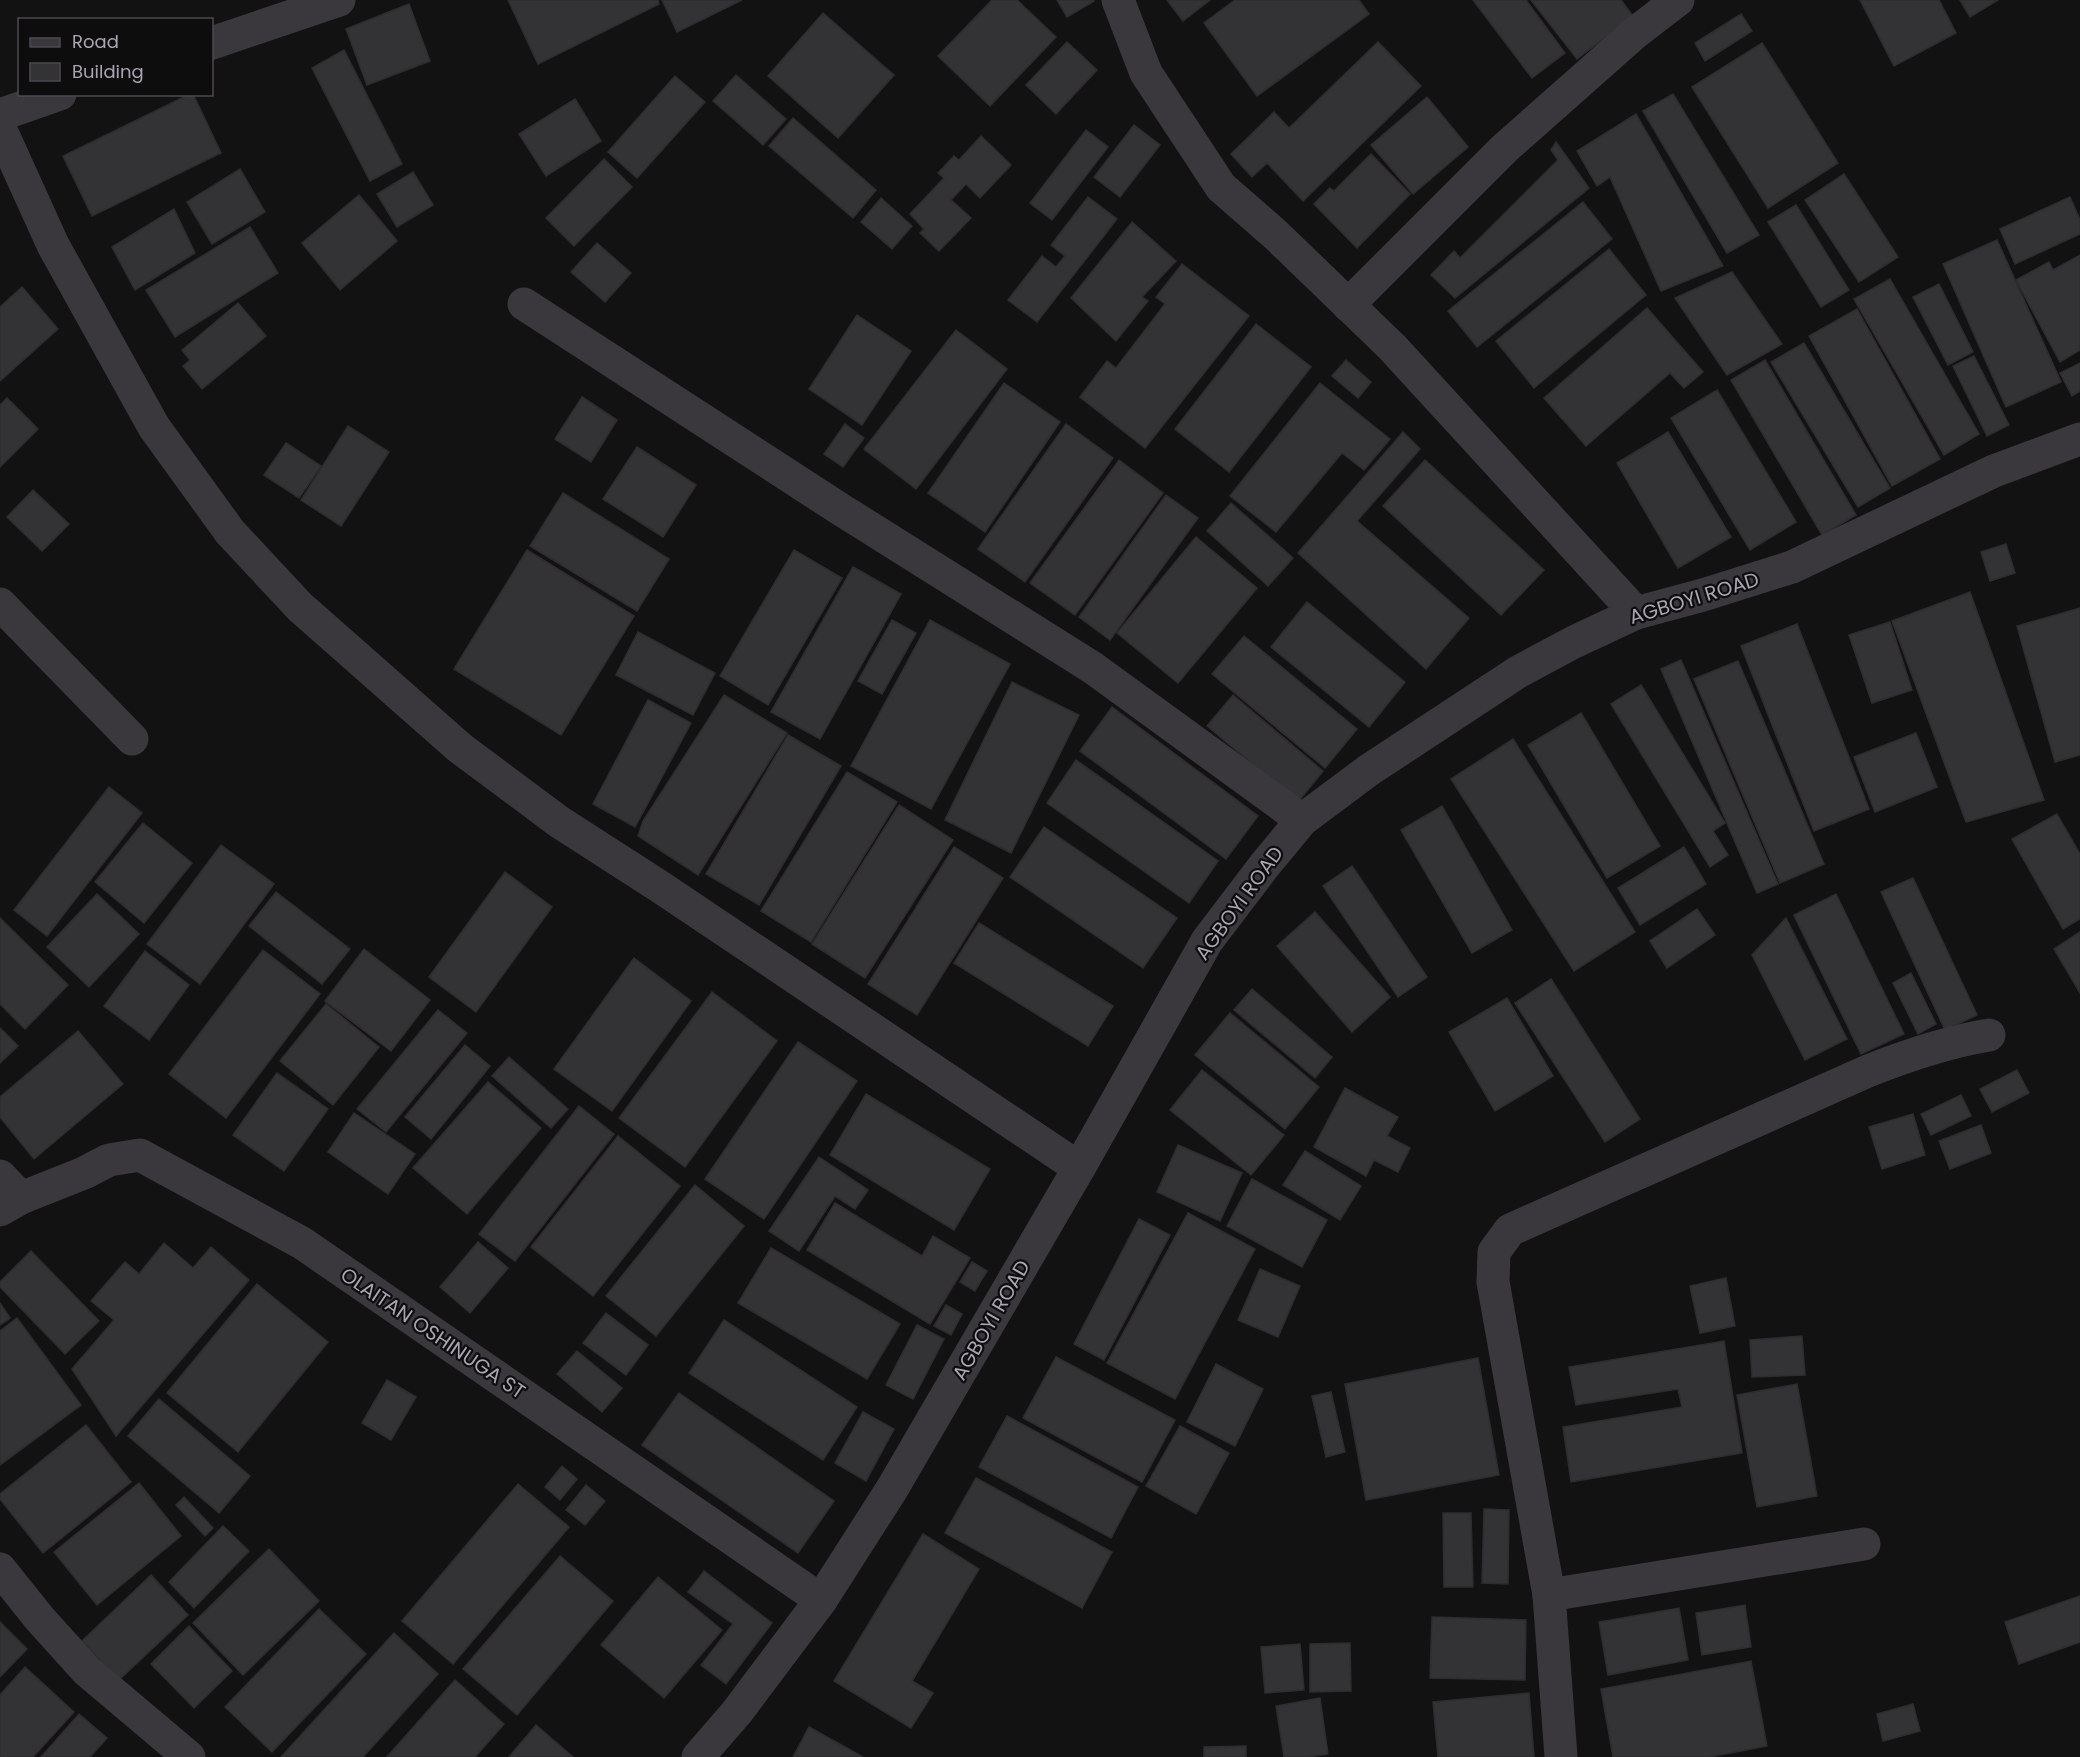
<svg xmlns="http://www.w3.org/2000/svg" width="2080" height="1757" font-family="Poppins,sans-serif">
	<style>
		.building { fill: #333235; stroke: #2e2c2f; stroke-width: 1.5 }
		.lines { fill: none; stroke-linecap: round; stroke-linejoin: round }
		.minor { stroke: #3b383d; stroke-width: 33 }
		.labels { text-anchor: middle; stroke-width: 4.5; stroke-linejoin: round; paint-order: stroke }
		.street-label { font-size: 20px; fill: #aaa4b3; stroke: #0e0d0e }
	</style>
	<rect width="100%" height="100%" fill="#131213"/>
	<!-- building -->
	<g class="building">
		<path d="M508,0H658L659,4L538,64Z"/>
		<path d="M662,0H742L677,32Z"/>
		<path d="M992,0H1017L1056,37L990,106L938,56Z"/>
		<path d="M1057,0H1093L1094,1L1067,17Z"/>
		<path d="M1167,0H1210L1183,21Z"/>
		<path d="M1235,0H1359L1369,14L1257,96L1204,23Z"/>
		<path d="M1473,0H1526L1565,53L1532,78Z"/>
		<path d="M1531,0H1621L1633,16L1577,59Z"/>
		<path d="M1860,0H1939L1956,33L1894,66Z"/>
		<path d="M1960,0H1998L1970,17Z"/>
		<path d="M409,4L430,61L367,85L346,29Z"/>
		<path d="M823,13L894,75L838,138L768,76Z"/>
		<path d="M1741,14L1752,31L1705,61L1695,43Z"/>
		<path d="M1067,42L1097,70L1056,114L1026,85Z"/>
		<path d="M1378,42L1421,86L1303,201L1267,163L1252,177L1231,154L1274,112L1289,128Z"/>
		<path d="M1762,43L1838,163L1768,208L1692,87Z"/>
		<path d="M344,50L402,164L370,181L312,68Z"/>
		<path d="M736,75L786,119L763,145L713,101Z"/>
		<path d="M675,76L705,102L637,178L608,152Z"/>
		<path d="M190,94H193L221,153L92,216L63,156Z"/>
		<path d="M1673,94L1759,235L1727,253L1643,111Z"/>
		<path d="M1427,97L1468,147L1413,194L1371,145Z"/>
		<path d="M575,99L601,141L546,176L519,134Z"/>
		<path d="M1636,114L1723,266L1661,291L1610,177L1597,186L1577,151Z"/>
		<path d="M793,118L876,190L853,218L769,146Z"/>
		<path d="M1134,125L1160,145L1120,197L1094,177Z"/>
		<path d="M1086,130L1108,147L1052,220L1030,203Z"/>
		<path d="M981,136L1011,165L980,198L966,184L951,200L971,218L939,251L920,233L924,229L910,214L944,178L938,173L954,156L959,160Z"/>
		<path d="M1556,142L1589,188L1455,298L1431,275L1454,251L1460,258L1558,160L1551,150Z"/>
		<path d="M1371,154L1410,194L1357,248L1314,204L1330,188L1334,191Z"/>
		<path d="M604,159L632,187L574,246L546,218Z"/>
		<path d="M240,169L265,212L212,244L187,202Z"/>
		<path d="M413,172L433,205L397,227L377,194Z"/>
		<path d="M1844,174L1898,257L1859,282L1805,200Z"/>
		<path d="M359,195L397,241L340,290L302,243Z"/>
		<path d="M1088,197L1117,219L1037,322L1008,300L1042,256L1056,267L1065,256L1051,245Z"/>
		<path d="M2070,197L2080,220V234L2015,264L2000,229Z"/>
		<path d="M881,198L912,226L892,249L861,222Z"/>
		<path d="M1583,202L1612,239L1477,347L1448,311Z"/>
		<path d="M1796,205L1849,290L1821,307L1768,222Z"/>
		<path d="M174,209L195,253L135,290L112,247Z"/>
		<path d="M1132,222L1176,261L1142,297L1148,301L1116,341L1071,298Z"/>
		<path d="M250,227L278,273L175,337L146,290Z"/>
		<path d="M1997,240L2061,382L2006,407L1943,264Z"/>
		<path d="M597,243L631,273L605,302L571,272Z"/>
		<path d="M1609,249L1646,295L1534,388L1496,341Z"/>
		<path d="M2080,255V350L2060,362L2016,280L2049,262L2053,270Z"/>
		<path d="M1182,264L1249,316L1145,448L1080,397L1107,361L1116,368L1165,304L1156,297Z"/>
		<path d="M1732,272L1782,344L1727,375L1675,298Z"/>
		<path d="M1890,279L1979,434L1944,455L1854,299Z"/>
		<path d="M1939,284L1973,352L1948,365L1913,297Z"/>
		<path d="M22,287L58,329L0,381V307Z"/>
		<path d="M238,303L266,336L202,389L183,366L190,360L182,350Z"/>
		<path d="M1647,308L1703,372L1684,388L1670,373L1586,446L1544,398Z"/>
		<path d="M1857,309L1940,459L1892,486L1809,336Z"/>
		<path d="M857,315L911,351L862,425L809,389Z"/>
		<path d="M1256,324L1311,367L1229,472L1175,429Z"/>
		<path d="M956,330L1007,369L916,489L864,449Z"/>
		<path d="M1804,343L1890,488L1858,507L1771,362Z"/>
		<path d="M1974,356L2009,425L1987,436L1953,366Z"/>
		<path d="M1346,360L1371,382L1358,398L1332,376Z"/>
		<path d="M1765,360L1856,515L1822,535L1731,380Z"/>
		<path d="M2080,363V391L2072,396L2060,373Z"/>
		<path d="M1004,383L1060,422L985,532L928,493Z"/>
		<path d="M1320,383L1390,439L1364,470L1342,453L1276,532L1230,496Z"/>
		<path d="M1717,390L1796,522L1750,550L1671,418Z"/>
		<path d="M582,397L617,420L591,462L555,439Z"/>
		<path d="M7,398L38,429L0,467V405Z"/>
		<path d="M845,424L864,438L843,467L824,454Z"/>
		<path d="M1066,424L1113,458L1025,582L978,549Z"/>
		<path d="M348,426L389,452L341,526L301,500Z"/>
		<path d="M1403,432L1420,449L1357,521L1469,618L1426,669L1298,553Z"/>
		<path d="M1668,432L1731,537L1678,568L1617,463Z"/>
		<path d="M286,443L321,466L299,498L264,475Z"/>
		<path d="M637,447L696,485L663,537L603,499Z"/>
		<path d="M1119,460L1163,493L1075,615L1030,583Z"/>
		<path d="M1425,460L1544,570L1501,615L1383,506Z"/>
		<path d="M33,490L69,524L42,551L7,517Z"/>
		<path d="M563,493L669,559L637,611L530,546Z"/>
		<path d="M1166,495L1198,518L1110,640L1079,617Z"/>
		<path d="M1231,503L1293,558L1268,586L1207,531Z"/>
		<path d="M1196,537L1257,588L1178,683L1117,633Z"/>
		<path d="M2006,544L2015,573L1990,581L1981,552Z"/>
		<path d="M527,550L634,616L561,735L454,669Z"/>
		<path d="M794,550L842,578L768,705L720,676Z"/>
		<path d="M853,567L901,594L820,739L771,712Z"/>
		<path d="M1970,592L2044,800L1966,822L1892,621Z"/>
		<path d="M1307,602L1405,682L1369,727L1271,647Z"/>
		<path d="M2080,608V755L2055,762L2017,626Z"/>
		<path d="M892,620L916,633L882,694L858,681Z"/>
		<path d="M930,620L1010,664L931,809L851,766Z"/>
		<path d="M1890,622L1912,690L1872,703L1849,635Z"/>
		<path d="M1797,624L1869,809L1814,831L1741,646Z"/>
		<path d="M638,632L715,673L693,715L616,675Z"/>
		<path d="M1244,636L1357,729L1325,768L1212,674Z"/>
		<path d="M1681,660L1778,884L1757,893L1661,669Z"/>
		<path d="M1738,661L1824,864L1780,883L1694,679Z"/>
		<path d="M1012,682L1079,715L1011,853L945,820Z"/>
		<path d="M1641,685L1725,823L1713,831L1728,855L1710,867L1611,704Z"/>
		<path d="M724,695L787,733L698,875L638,836L643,821Z"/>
		<path d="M1233,695L1323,771L1298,802L1207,726Z"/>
		<path d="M648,700L691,723L635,827L593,804Z"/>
		<path d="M1112,707L1258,816L1226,859L1080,751Z"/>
		<path d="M1581,713L1660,846L1607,878L1528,745Z"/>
		<path d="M1916,733L1937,787L1875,812L1854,757Z"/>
		<path d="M788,735L841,766L759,905L706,874Z"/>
		<path d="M1513,739L1635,932L1574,971L1451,779Z"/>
		<path d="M1076,760L1218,861L1189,903L1047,803Z"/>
		<path d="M847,772L897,802L811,942L761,911Z"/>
		<path d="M109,787L142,813L47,936L14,910Z"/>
		<path d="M899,805L953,840L865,978L812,944Z"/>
		<path d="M1442,806L1512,930L1472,953L1401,830Z"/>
		<path d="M2057,814L2080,854V919L2063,929L2012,839Z"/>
		<path d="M143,823L192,863L144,923L95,882Z"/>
		<path d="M1044,827L1177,918L1143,968L1010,877Z"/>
		<path d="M221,845L274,884L200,984L147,944Z"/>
		<path d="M954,847L1003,878L917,1015L868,984Z"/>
		<path d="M1684,847L1706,884L1640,925L1618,888Z"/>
		<path d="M1352,866L1427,977L1398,997L1323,886Z"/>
		<path d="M505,872L552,907L476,1012L429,977Z"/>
		<path d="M1913,878L1977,1015L1945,1030L1881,892Z"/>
		<path d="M276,892L350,949L322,984L249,926Z"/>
		<path d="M97,894L139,934L89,987L47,947Z"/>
		<path d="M1836,894L1904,1034L1861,1054L1794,915Z"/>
		<path d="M1697,909L1715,935L1667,968L1650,941Z"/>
		<path d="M1315,912L1390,997L1352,1032L1277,946Z"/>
		<path d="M0,918L68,985L25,1029L0,1004Z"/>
		<path d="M1786,918L1847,1039L1805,1060L1752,955Z"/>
		<path d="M979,923L1113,1006L1088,1046L954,963Z"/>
		<path d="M2080,932V993L2054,949Z"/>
		<path d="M364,949L430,1000L391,1051L325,1001Z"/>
		<path d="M263,950L320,994L226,1118L169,1074Z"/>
		<path d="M145,951L189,985L149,1040L104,1006Z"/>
		<path d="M634,958L691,1001L612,1111L554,1069Z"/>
		<path d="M1911,973L1936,1024L1918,1034L1893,983Z"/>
		<path d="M1551,979L1640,1119L1605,1142L1515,1003Z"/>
		<path d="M1252,989L1332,1057L1315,1078L1234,1010Z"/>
		<path d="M712,992L777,1041L685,1167L619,1118Z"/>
		<path d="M1507,998L1553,1076L1495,1111L1449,1032Z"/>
		<path d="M326,1004L379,1047L333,1105L280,1061Z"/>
		<path d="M438,1010L467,1033L386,1132L357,1109Z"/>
		<path d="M1230,1013L1319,1087L1285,1129L1195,1055Z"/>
		<path d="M0,1028L18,1046L0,1063Z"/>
		<path d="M78,1031L123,1084L34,1159L0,1117V1097Z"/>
		<path d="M798,1042L857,1081L764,1219L705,1179Z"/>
		<path d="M465,1045L490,1066L431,1139L405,1117Z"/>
		<path d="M509,1057L568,1109L551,1128L492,1076Z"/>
		<path d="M1202,1070L1284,1135L1251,1175L1170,1110Z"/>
		<path d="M2017,1070L2029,1093L1992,1112L1980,1089Z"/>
		<path d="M277,1073L328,1109L284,1171L233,1135Z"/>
		<path d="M488,1082L541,1128L467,1214L413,1168Z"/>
		<path d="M1345,1088L1398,1117L1387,1136L1410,1148L1398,1172L1374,1160L1366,1176L1314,1147Z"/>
		<path d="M866,1094L990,1169L954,1230L830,1155Z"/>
		<path d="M1961,1095L1971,1116L1931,1135L1921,1114Z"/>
		<path d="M579,1106L614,1134L515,1261L479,1234Z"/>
		<path d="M354,1113L415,1154L388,1194L328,1152Z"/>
		<path d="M1913,1114L1925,1155L1882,1169L1869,1127Z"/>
		<path d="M1981,1125L1991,1153L1950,1169L1939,1141Z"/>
		<path d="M618,1136L680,1186L593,1296L531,1247Z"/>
		<path d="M1178,1145L1242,1173L1220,1221L1157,1192Z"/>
		<path d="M1305,1151L1361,1186L1340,1220L1283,1185Z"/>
		<path d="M819,1157L868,1190L855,1209L835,1196L799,1251L769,1231Z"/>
		<path d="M1252,1179L1327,1220L1302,1267L1227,1226Z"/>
		<path d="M695,1185L744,1226L656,1336L606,1296Z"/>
		<path d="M835,1203L922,1256L933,1236L970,1258L930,1324L807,1250Z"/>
		<path d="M1188,1213L1255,1249L1175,1399L1107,1363Z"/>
		<path d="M1139,1219L1170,1235L1104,1360L1074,1344Z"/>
		<path d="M478,1242L508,1268L470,1313L440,1287Z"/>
		<path d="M164,1243L193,1268L211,1247L249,1280L116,1436L72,1369L114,1320L91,1301L125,1262L139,1274Z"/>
		<path d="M771,1248L900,1324L867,1379L738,1303Z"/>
		<path d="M31,1251L99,1321L65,1354L0,1287V1282Z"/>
		<path d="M972,1262L987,1271L975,1291L960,1282Z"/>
		<path d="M1260,1269L1300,1286L1278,1337L1238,1320Z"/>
		<path d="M1726,1278L1735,1326L1700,1333L1690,1286Z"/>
		<path d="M257,1284L328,1342L238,1452L167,1393Z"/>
		<path d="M0,1303L10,1318L0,1325Z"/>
		<path d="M946,1305L962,1314L951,1335L934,1326Z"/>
		<path d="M606,1313L648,1345L626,1375L583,1343Z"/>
		<path d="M17,1318L81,1405L0,1465V1331Z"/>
		<path d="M724,1320L857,1407L823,1460L689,1373Z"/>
		<path d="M917,1325L944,1339L913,1399L886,1385Z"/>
		<path d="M1802,1336L1805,1375L1752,1377L1750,1340Z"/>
		<path d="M1724,1341L1742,1453L1571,1482L1563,1427L1682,1407L1678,1389L1576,1405L1569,1367Z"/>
		<path d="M577,1351L622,1388L602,1412L557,1374Z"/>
		<path d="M1056,1357L1175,1420L1142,1482L1023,1418Z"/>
		<path d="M1478,1358L1499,1475L1366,1500L1345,1384Z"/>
		<path d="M1216,1364L1263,1389L1235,1446L1187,1422Z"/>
		<path d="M387,1380L416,1397L391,1440L362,1423Z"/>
		<path d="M1797,1384L1817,1496L1757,1507L1737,1395Z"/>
		<path d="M1331,1392L1345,1452L1326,1457L1312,1396Z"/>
		<path d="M679,1393L834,1501L798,1553L642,1445Z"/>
		<path d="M159,1399L250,1476L219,1513L128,1436Z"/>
		<path d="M863,1412L894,1429L866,1481L835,1463Z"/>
		<path d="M1007,1416L1138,1487L1111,1538L979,1467Z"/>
		<path d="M86,1425L131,1482L43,1553L0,1499V1494Z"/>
		<path d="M1180,1426L1229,1453L1196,1514L1146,1486Z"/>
		<path d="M562,1466L577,1479L560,1500L545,1487Z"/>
		<path d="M976,1478L1112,1552L1082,1608L945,1533Z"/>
		<path d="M139,1483L181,1536L97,1605L54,1552Z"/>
		<path d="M518,1484L569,1527L453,1664L402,1621Z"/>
		<path d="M586,1485L605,1501L585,1525L566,1510Z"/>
		<path d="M184,1497L213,1528L205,1536L176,1505Z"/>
		<path d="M1484,1509L1509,1510L1508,1584L1482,1583Z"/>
		<path d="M1443,1513H1471L1473,1587H1444Z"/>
		<path d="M223,1526L249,1551L194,1608L169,1582Z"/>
		<path d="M923,1534L979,1569L912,1681L933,1693L911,1728L834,1681Z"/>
		<path d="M269,1549L319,1601L243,1675L193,1623Z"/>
		<path d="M560,1556L613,1601L517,1715L463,1669Z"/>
		<path d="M704,1571L772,1623L726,1684L701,1665L733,1624L688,1592Z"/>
		<path d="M151,1575L188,1615L119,1680L82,1641Z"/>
		<path d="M658,1577L722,1630L664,1698L601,1645Z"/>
		<path d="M2080,1596V1642L2019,1664L2005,1622Z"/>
		<path d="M1745,1605L1751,1647L1702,1655L1696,1613Z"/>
		<path d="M1679,1608L1688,1660L1608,1675L1599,1622Z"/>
		<path d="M319,1609L366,1654L272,1752L225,1707Z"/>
		<path d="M1432,1617L1526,1620L1525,1680L1430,1678Z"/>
		<path d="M0,1622L27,1649L0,1677Z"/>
		<path d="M189,1626L232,1671L194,1708L151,1664Z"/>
		<path d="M394,1633L438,1674L363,1757H281Z"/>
		<path d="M1350,1643L1351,1691L1310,1692V1644Z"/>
		<path d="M1300,1644L1304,1690L1265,1693L1261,1647Z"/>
		<path d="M1751,1661L1767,1746L1710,1757H1613L1601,1689Z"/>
		<path d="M25,1667L74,1712L33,1757H0V1695Z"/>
		<path d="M455,1680L504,1724L475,1757H387Z"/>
		<path d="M1529,1693L1534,1757H1438L1433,1702Z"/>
		<path d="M1320,1698L1328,1754L1308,1757H1284L1276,1706Z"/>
		<path d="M1913,1704L1920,1731L1883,1741L1877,1714Z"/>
		<path d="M79,1714L107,1738L90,1757H41Z"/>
		<path d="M536,1725L573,1757H509Z"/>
		<path d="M809,1727L863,1757H793Z"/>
		<path d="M1246,1746V1757H1204V1747Z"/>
	</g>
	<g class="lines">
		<!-- minor -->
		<g class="minor">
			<path d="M1118,0L1146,73L1221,187L1276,235L1392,347L1636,613"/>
			<path d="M212,43L339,0"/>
			<path d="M0,115L60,94"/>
			<path d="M0,128L53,245L154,427L230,532L300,607L460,748L558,821L659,886L1079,1168"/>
			<path d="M524,304L840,509L1093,668L1302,820"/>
			<path d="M1348,305L1505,148L1635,33L1678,0"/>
			<path d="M0,604L132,739"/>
			<path d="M0,1176L21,1198"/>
			<path d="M0,1210L21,1198L84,1173L109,1160L140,1155L302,1243L821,1600"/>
			<path d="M0,1569L40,1619L87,1671L189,1757"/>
			<path d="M1549,1595L1864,1544"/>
			<path d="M698,1757L737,1712L821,1600L892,1489L1079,1168L1207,941L1264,866L1302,820L1369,770L1518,672L1574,642L1636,613L1703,595L1792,567L1994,471L2080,439"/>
			<path d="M1561,1757L1549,1595L1493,1282L1494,1252L1510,1230L1868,1071C1908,1055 1947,1042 1989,1035"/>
		</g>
	</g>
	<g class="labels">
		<!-- street labels -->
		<g class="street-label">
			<text transform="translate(1694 598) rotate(-17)" y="7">AGBOYI ROAD</text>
			<text transform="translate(1239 903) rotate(-54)" y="7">AGBOYI ROAD</text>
			<text transform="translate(991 1320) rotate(-60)" y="7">AGBOYI ROAD</text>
			<text transform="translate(433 1333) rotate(34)" y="7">OLAITAN OSHINUGA ST</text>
		</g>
	</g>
	<!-- legend -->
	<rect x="18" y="18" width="195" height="78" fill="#0e0d0e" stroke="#4c4950" stroke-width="1.5"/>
	<rect x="30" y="38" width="30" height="9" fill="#3b383d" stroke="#4c4950" stroke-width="1.5"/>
	<text x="72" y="48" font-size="18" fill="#aaa4b3">Road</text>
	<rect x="30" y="63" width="30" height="18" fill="#333235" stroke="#4c4950" stroke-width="1.5"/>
	<text x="72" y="78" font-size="18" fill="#aaa4b3">Building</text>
</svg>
